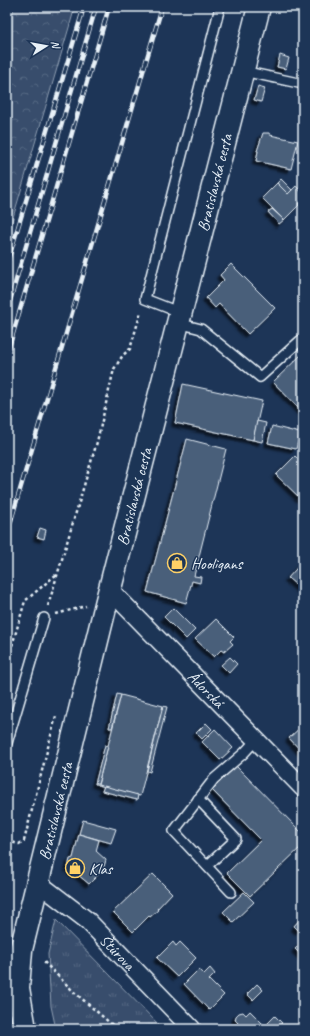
<svg xmlns="http://www.w3.org/2000/svg" width="310" height="1036" font-family="Caveat,sans-serif">
	<style>
		.forest { fill: url(#forest-crowns); stroke: #909fb2 }
		.park { fill: url(#park-tufts); stroke: #909fb2 }
		.building { fill: #495e7a; stroke: #e8f1f8; filter: url(#shadow) }
		.lines { fill: none; stroke-linecap: round; stroke-linejoin: round }
		.service-casing { stroke: #e8f1f8; stroke-width: 12 }
		.minor-casing { stroke: #e8f1f8; stroke-width: 20 }
		.tertiary-casing { stroke: #e8f1f8; stroke-width: 25 }
		.path { stroke: #e8f1f8; stroke-width: 2.5; stroke-dasharray: 3 3; stroke-linecap: butt }
		.service { stroke: #1d3557; stroke-width: 9 }
		.minor { stroke: #1d3557; stroke-width: 17 }
		.tertiary { stroke: #1d3557; stroke-width: 22 }
		.rail-casing { stroke: #e8f1f8; stroke-width: 4.5 }
		.rail { stroke: #1d3557; stroke-width: 3; stroke-dasharray: 9; stroke-linecap: butt }
		.labels { text-anchor: middle; stroke-width: 3; stroke-linejoin: round; paint-order: stroke }
		.street-label { font-size: 16px; fill: #e8f1f8; stroke: #1d3557 }
		.poi-label { font-size: 16px; fill: #e8f1f8; stroke: #1d3557; text-anchor: start }
	</style>
	<defs>
		<pattern id="forest-crowns" width="20" height="18" patternUnits="userSpaceOnUse"><rect width="20" height="18" fill="#374d6c"/><path d="M2 6a3 3 0 1 1 6 0M12 15a3 3 0 1 1 6 0" fill="none" stroke="#546782"/></pattern>
		<pattern id="park-tufts" width="24" height="20" patternUnits="userSpaceOnUse"><rect width="24" height="20" fill="#374d6c"/><path d="M3 7l-1-3M5 7V3M7 7l1-3M15 17l-1-3M17 17v-4M19 17l1-3" fill="none" stroke="#546782"/></pattern>
		<filter id="shadow"><feDropShadow dx="-3.5" dy="3.5" stdDeviation="1" flood-color="#0009"/></filter>
	</defs>
	<rect width="100%" height="100%" fill="#1d3557"/>
	<filter id="ink" filterUnits="userSpaceOnUse"><feTurbulence type="fractalNoise" baseFrequency=".025" numOctaves="2"/><feDisplacementMap in="SourceGraphic" scale="8" xChannelSelector="R" yChannelSelector="G"/><feConvolveMatrix kernelMatrix="1 2 1 2 8 2 1 2 1" color-interpolation-filters="sRGB"/></filter>
	<g filter="url(#ink)">
		<!-- forest -->
		<path class="forest" d="M13,7H75L7,238V111L11,104Z"/>
		<!-- park -->
		<path class="park" d="M56,920L163,1029H56L51,1006L48,954Z"/>
		<!-- building -->
		<g class="building">
			<path d="M280,55L289,58L286,69L277,67Z"/>
			<path d="M258,86L265,88L261,102L254,100Z"/>
			<path d="M263,133H269L270,135L298,141L291,169L256,161L258,151H257Z"/>
			<path d="M281,179L292,190L288,194L277,183Z"/>
			<path d="M277,183L288,194L296,186L303,194V199L298,204L299,205L284,220L262,198Z"/>
			<path d="M272,209L284,220L279,224L268,212Z"/>
			<path d="M231,264L275,308L248,334L219,304L215,308L206,298L224,280L220,275Z"/>
			<path d="M303,353V413L273,382Z"/>
			<path d="M183,384L262,401L253,440L175,423Z"/>
			<path d="M257,421L266,423L262,442L253,440Z"/>
			<path d="M272,426L300,433L296,449L268,443Z"/>
			<path d="M187,439L226,449L194,576L201,577L200,583L192,581L186,603L147,592Z"/>
			<path d="M295,456L303,464V497L301,499L276,475Z"/>
			<path d="M40,528L46,530L44,539L37,537Z"/>
			<path d="M303,561V591L288,578Z"/>
			<path d="M173,608L195,630L186,639L164,617Z"/>
			<path d="M216,619L234,637L230,641L233,644L224,652L221,650L214,657L195,639Z"/>
			<path d="M230,657L237,664L229,673L221,665Z"/>
			<path d="M117,694L121,695L112,728H109Z"/>
			<path d="M121,695L163,706L140,796L98,785Z"/>
			<path d="M163,706L167,707L150,772L147,771Z"/>
			<path d="M206,723L212,729L202,739L196,733Z"/>
			<path d="M303,725V753L289,738Z"/>
			<path d="M215,729L233,748L220,760L202,742Z"/>
			<path d="M105,745L108,746L98,784H95Z"/>
			<path d="M236,766L303,834V845L250,896L227,873L261,840L212,790Z"/>
			<path d="M104,786L138,795L137,800L102,791Z"/>
			<path d="M83,820L116,829L111,843L79,834Z"/>
			<path d="M79,834L99,840L96,851L106,860L103,870L89,884L77,874H75L68,868L70,859L73,858Z"/>
			<path d="M153,874L172,893L157,909L158,910L150,917L149,916L133,932L113,912Z"/>
			<path d="M244,892L254,902L233,922L223,912Z"/>
			<path d="M301,918L303,920V927L299,931L294,926Z"/>
			<path d="M303,941V957L295,949Z"/>
			<path d="M173,942L176,946L180,942L196,958L177,977L157,958Z"/>
			<path d="M210,968L215,974L209,980L224,995L209,1010L184,984L199,969L204,974Z"/>
			<path d="M257,984L263,990L253,1000L247,994Z"/>
			<path d="M250,1011L265,1026L275,1016L282,1023L275,1029H232L238,1023L235,1020L236,1016L239,1013L243,1012L246,1015Z"/>
		</g>
		<g class="lines">
			<!-- service casing -->
			<g class="service-casing">
				<g id="service">
					<path d="M243,71L303,84"/>
					<path d="M181,313L145,299L220,7"/>
					<path d="M178,323L201,329L260,377L303,338"/>
					<path d="M7,743L44,618"/>
					<path d="M198,799L236,839L207,866"/>
					<path d="M231,892L174,831L214,779L244,753L256,740"/>
				</g>
			</g>
			<!-- minor casing -->
			<g class="minor-casing">
				<g id="minor">
					<path id="s1" d="M110,590L303,788"/>
					<path id="s2" d="M37,882L88,921L192,1029"/>
				</g>
			</g>
			<!-- tertiary casing -->
			<g class="tertiary-casing">
				<g id="tertiary">
					<path id="s3" d="M25,1029L18,988L21,950L106,604L259,7"/>
				</g>
			</g>
			<!-- path -->
			<g class="path">
				<path d="M48,606L97,442L114,369L123,355L130,349L141,312"/>
				<path d="M56,614L86,606"/>
				<path d="M7,663L25,601L58,573"/>
				<path d="M7,841L19,844L24,841L56,716"/>
				<path d="M44,962L74,992L117,1029"/>
			</g>
			<!-- service -->
			<use href="#service" class="service"/>
			<!-- minor -->
			<use href="#minor" class="minor"/>
			<!-- tertiary -->
			<use href="#tertiary" class="tertiary"/>
			<!-- rail casing -->
			<g class="rail-casing">
				<g id="rail">
					<path d="M7,264L84,7"/>
					<path d="M7,311L96,7"/>
					<path d="M7,354L109,7"/>
					<path d="M7,534L162,7"/>
				</g>
			</g>
			<!-- rail -->
			<use href="#rail" class="rail"/>
		</g>
	</g>
	<!-- icons -->
	<defs>
		<g id="shop-ring" transform="scale(1)"><circle r="9.5" fill="#1d3557" stroke="#ffd166" stroke-width="1.5"/><path d="M-5-2.5h2.3a2.7 3.5 0 0 1 5.4 0H5L5.5 6h-11ZM-1.5-2.5h3a1.5 2.3 0 0 0-3 0Z" fill="#ffd166"/></g>
	</defs>
	<g fill-rule="evenodd">
		<use href="#shop-ring" x="177" y="563"/>
		<use href="#shop-ring" x="75" y="868"/>
	</g>
	<g class="labels">
		<!-- street labels -->
		<g class="street-label">
			<text dy="6" stroke="none"><textPath href="#s3" startOffset="871">Bratislavská cesta</textPath></text>
			<text dy="6" stroke="none"><textPath href="#s3" startOffset="547">Bratislavská cesta</textPath></text>
			<text dy="6" stroke="none"><textPath href="#s1" startOffset="138">Ádorská</textPath></text>
			<text dy="6" stroke="none"><textPath href="#s3" startOffset="223">Bratislavská cesta</textPath></text>
			<text dy="6" stroke="none"><textPath href="#s2" startOffset="107">Štúrova</textPath></text>
		</g>
		<!-- poi labels -->
		<g class="poi-label">
			<text x="191" y="569">Hooligans</text>
			<text x="89" y="874">Klas</text>
		</g>
	</g>
	<!-- margin -->
	<rect width="310" height="1036" fill="none" stroke="#1d3557" stroke-width="24"/>
	<rect x="12" y="12" width="286" height="1012" fill="none" stroke="#e8f1f8" stroke-width="1.5" filter="url(#ink)"/>
	<!-- north arrow -->
	<g transform="translate(46 46) rotate(79)" stroke="#1d3557" stroke-width="3" paint-order="stroke">
	<path d="M0-3L7 15L0 10L-7 15Z" fill="#e8f1f8"/>
	<text y="-6" font-size="11" font-weight="bold" text-anchor="middle" fill="#e8f1f8">N</text>
	</g>
</svg>
